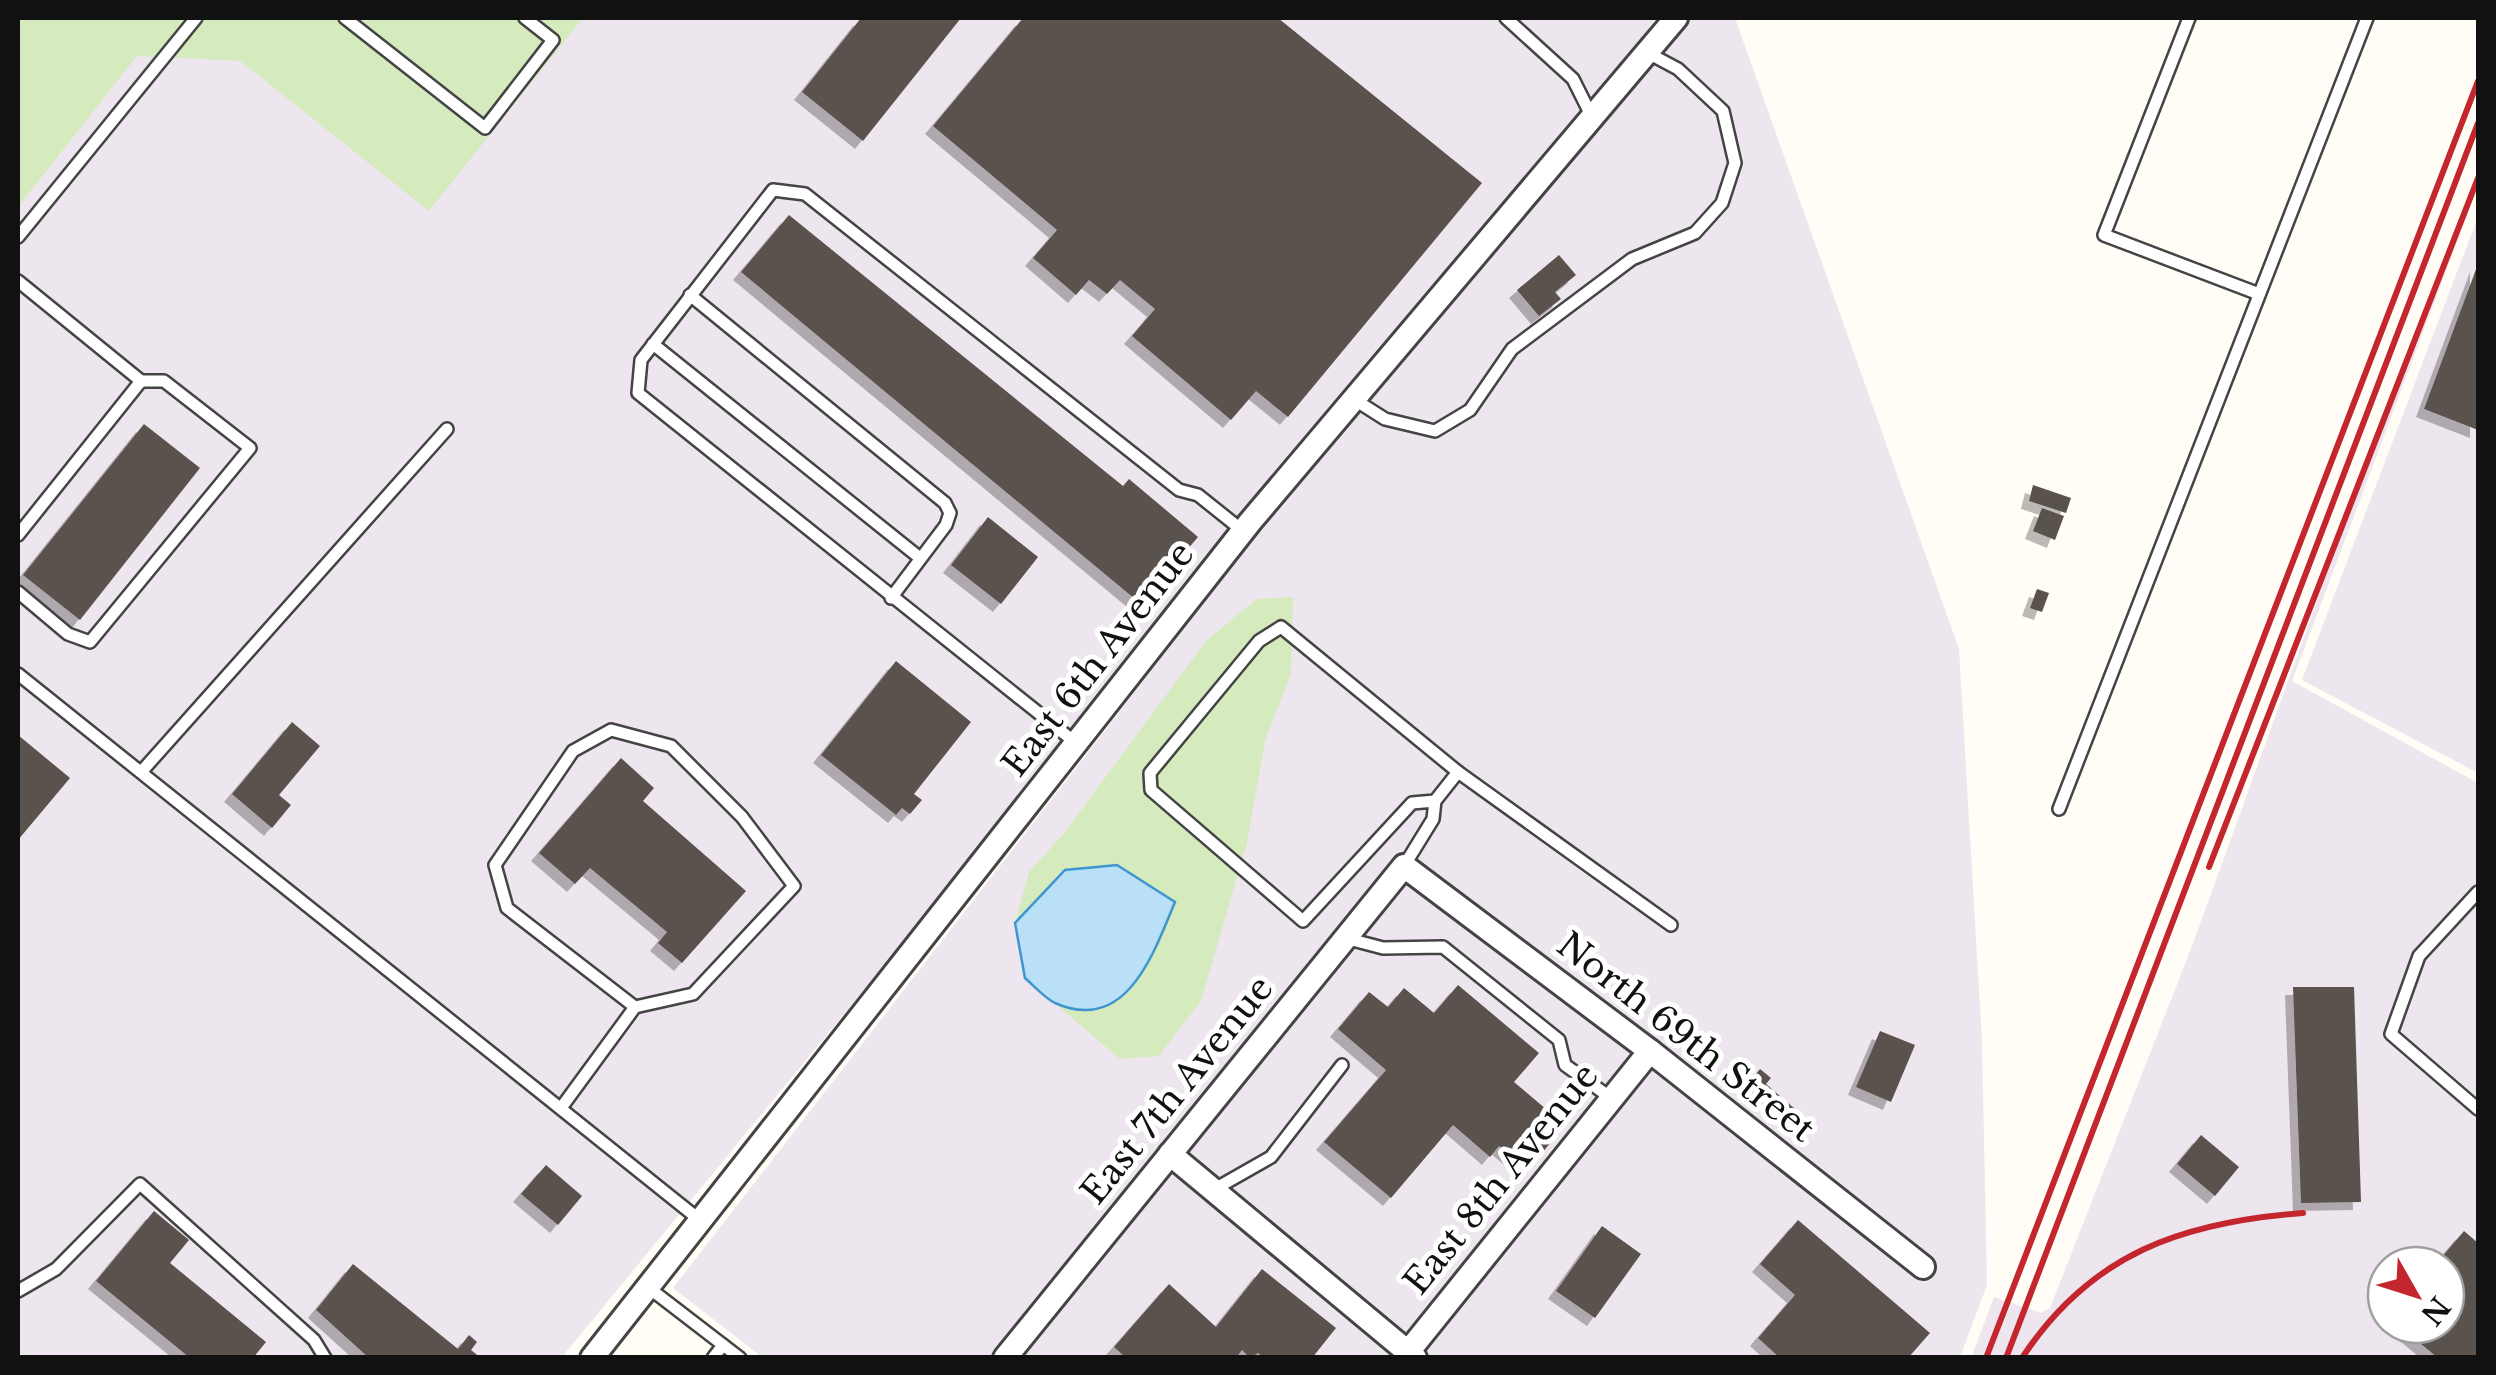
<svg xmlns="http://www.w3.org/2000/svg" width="2496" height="1375" font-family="'Libre Baskerville',serif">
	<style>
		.industrial { fill: #eee6ef; fill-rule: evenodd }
		.green { fill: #d5ebbd }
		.water { fill: #b9e0f7; stroke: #3f96cf; stroke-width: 2.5 }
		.building { fill: #5a524d; filter: url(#shadow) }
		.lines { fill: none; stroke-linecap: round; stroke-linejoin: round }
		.lane-casing { stroke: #444; stroke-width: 16 }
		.street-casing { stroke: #444; stroke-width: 28 }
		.lane { stroke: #fff; stroke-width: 11 }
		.street { stroke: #fff; stroke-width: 22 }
		.rail { stroke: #c4262e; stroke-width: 6 }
		.labels { text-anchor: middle; stroke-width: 10; stroke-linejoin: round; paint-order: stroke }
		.street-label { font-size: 35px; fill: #111; stroke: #fff }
	</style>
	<defs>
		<filter id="shadow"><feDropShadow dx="-8" dy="8" stdDeviation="0" flood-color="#0004"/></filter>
	</defs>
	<rect width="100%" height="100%" fill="#fffdf5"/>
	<!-- industrial -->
	<g class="industrial">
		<path d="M18,18H1656L1617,71L1660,18H1735L1959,649L1982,1041L1987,1285L1960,1357H762L673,1288L1561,142L562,1357H18Z"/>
		<path d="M2478,186L2292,681L2478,783V1357L1971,1358L1994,1297L2041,1313L2050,1308L2191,949L2345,524ZM2386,1265H2446V1325H2386Z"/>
		<path d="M2478,217V773L2302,680Z"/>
	</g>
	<!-- green -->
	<g class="green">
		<path d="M18,18H583L429,211L240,61L137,56L18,207Z"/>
		<path d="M1293,597L1291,674L1265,741L1247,843L1201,1001L1159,1056L1120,1059L1025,978L1015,923L1029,872L1064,833L1207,640L1257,599Z"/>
	</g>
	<!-- water -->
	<path class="water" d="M1117,865L1175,902C1154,952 1127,1035 1055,1003C1045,998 1034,986 1025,978L1015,923L1065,870Z"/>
	<!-- building -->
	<g class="building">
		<path d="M861,18H961L863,141L802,92Z"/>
		<path d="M1023,18H1278L1482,183L1288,417L1256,391L1231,420L1132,336L1155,309L1120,280L1107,294L1089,280L1076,295L1033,258L1057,230L933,126Z"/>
		<path d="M789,215L1123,486L1129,479L1198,537L1141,604L741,272Z"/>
		<path d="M1559,255L1576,275L1555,292L1561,299L1539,316L1517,290Z"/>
		<path d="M2478,264V430L2424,409Z"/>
		<path d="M144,424L200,468L80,620L23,575Z"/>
		<path d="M2033,485L2071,498L2066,513L2029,501Z"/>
		<path d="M2042,508L2064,516L2055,540L2033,531Z"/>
		<path d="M988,517L1038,557L1001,604L951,565Z"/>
		<path d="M2037,589L2049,593L2042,612L2030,608Z"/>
		<path d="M896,661L971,722L914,794L922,800L910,814L902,808L896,815L821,755Z"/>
		<path d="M292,722L320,746L279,795L291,805L272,828L232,794Z"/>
		<path d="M18,735L70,778L18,840Z"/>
		<path d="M621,758L654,788L643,801L746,891L682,963L658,943L667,932L590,868L575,884L539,853Z"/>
		<path d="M1458,985L1539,1053L1514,1082L1565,1125L1528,1170L1499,1146L1490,1157L1453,1125L1391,1198L1324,1142L1386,1070L1338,1029L1369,992L1388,1007L1404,988L1434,1013Z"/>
		<path d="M2293,987H2354L2361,1202L2301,1203Z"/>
		<path d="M1880,1031L1915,1045L1891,1102L1856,1087Z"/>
		<path d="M1747,1068L1755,1075L1760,1069L1771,1078L1766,1084L1795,1109L1788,1118L1740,1076Z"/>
		<path d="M2201,1135L2239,1167L2215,1196L2177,1164Z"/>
		<path d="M546,1165L582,1196L558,1225L521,1194Z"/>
		<path d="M154,1211L189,1240L170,1263L266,1342L253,1358H190L96,1281Z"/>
		<path d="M1798,1220L1930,1333L1908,1358H1780L1758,1338L1795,1295L1760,1264Z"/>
		<path d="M1602,1226L1641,1254L1595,1318L1556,1291Z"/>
		<path d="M2464,1231L2478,1243V1358H2438L2398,1325H2446V1265H2435Z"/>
		<path d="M353,1264L458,1349L469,1335L477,1342L471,1350L481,1358H369L316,1310Z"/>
		<path d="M1262,1269L1336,1328L1312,1358H1264L1258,1353L1250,1358L1242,1350L1236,1358H1126L1114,1347L1169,1284L1216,1327Z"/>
	</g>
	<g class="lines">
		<!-- lane casing -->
		<g class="lane-casing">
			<g id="lane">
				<path d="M345,18L485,128L553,40L525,18"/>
				<path d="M1506,18L1573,79L1593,119"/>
				<path d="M2189,18L2104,235L2259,294"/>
				<path d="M18,237L196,18"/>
				<path d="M18,281L141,381L18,535"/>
				<path d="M690,295L945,503L950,513L946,525L891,598"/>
				<path d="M653,344L920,558"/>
				<path d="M1352,398L1385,419L1435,431L1470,410L1512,349L1632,259L1695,233L1722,203L1735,163L1723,111L1678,69L1648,53"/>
				<path d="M18,592L68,634L90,642L250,448L164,381H141"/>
				<path d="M18,674L701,1221"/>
				<path d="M1076,743L638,393L641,360L773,190L805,194L1179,490L1198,495L1243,531"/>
				<path d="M142,771L447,429"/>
				<path d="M1458,772L1671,925"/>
				<path d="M2059,809L2367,18"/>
				<path d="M1404,866L1433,819L1435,801L1458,772L1281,627L1259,641L1150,773L1151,790L1303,921L1412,803L1435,801"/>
				<path d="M2478,892L2419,956L2391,1034L2478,1109"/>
				<path d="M1345,938L1383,948L1443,947L1559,1040L1565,1065L1611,1098"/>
				<path d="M561,1108L635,1007L693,994L794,886L742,817L671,746L611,730L573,751L495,865L507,908L635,1007"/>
				<path d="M1213,1190L1271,1157L1342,1065"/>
				<path d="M649,1288L740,1358"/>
				<path d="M18,1291L56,1269L140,1184L314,1340L325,1358"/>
				<path d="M713,1358L723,1345"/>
			</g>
		</g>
		<!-- street casing -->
		<g class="street-casing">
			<g id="street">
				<path d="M1170,1154L1415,1358"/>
				<path d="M1408,1352L1650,1051"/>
				<path d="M592,1358L1250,522L1676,18"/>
				<path d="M1005,1358L1404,866L1650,1051L1923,1267"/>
			</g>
		</g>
		<!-- lane -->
		<use href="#lane" class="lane"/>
		<!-- street -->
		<use href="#street" class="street"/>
		<!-- rail -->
		<g class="rail">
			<path d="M2209,867L2478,178"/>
			<path d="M1986,1358L2478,81"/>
			<path d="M2006,1358L2478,123"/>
			<path d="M2022,1358C2091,1253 2183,1222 2303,1213"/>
		</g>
	</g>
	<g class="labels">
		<!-- street labels -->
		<g class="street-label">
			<text transform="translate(1098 659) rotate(-52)" y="12">East 6th Avenue</text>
			<text transform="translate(1686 1037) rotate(38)" y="12">North 69th Street</text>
			<text transform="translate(1177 1090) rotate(-51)" y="12">East 7th Avenue</text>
			<text transform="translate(1501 1179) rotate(-51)" y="12">East 8th Avenue</text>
		</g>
	</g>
	<!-- border -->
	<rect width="2496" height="1375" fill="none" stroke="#111111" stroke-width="40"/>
	<!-- north arrow -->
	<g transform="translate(2416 1295) rotate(129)"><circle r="48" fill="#ffffff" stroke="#a0a0a0" stroke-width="2.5"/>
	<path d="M0-8L18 38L0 25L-18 38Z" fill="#c4262e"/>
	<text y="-15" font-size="28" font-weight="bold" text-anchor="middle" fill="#111111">N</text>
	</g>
</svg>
